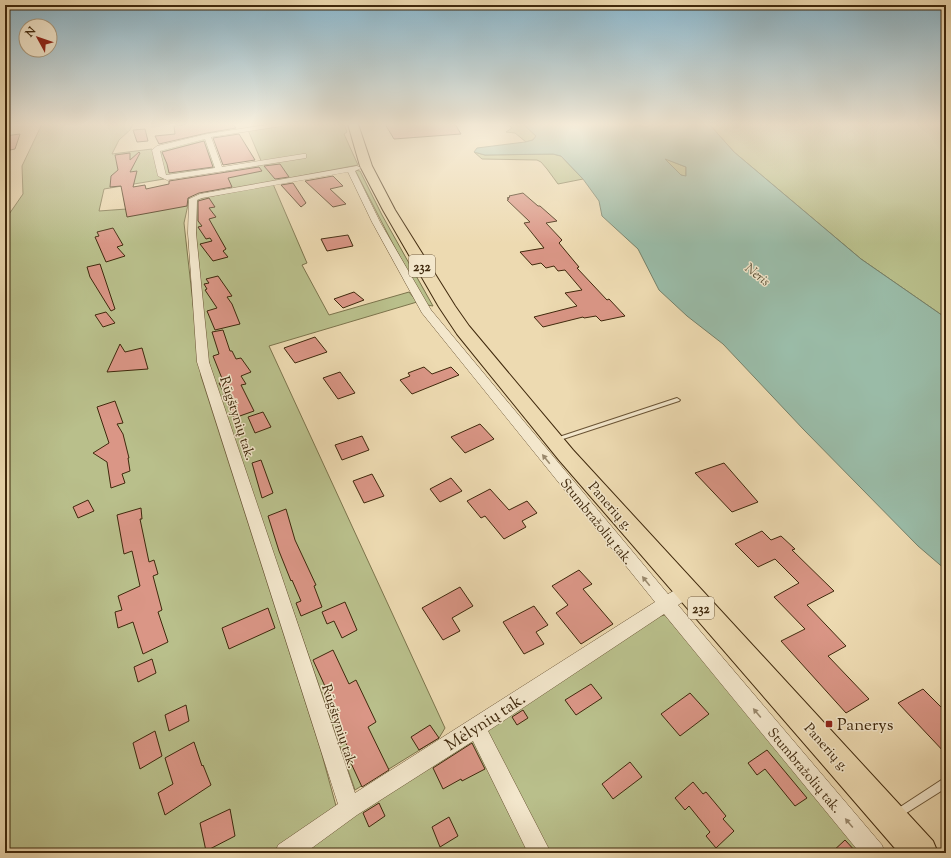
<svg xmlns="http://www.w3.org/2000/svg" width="951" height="858" font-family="'Sorts Mill Goudy',serif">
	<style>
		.green { fill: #b9bf8b; stroke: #7c744c }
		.water { fill: #9abba7; stroke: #768069; fill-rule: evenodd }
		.building { fill: #da9686; stroke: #3f280c }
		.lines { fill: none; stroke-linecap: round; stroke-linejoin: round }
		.service-casing { stroke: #6a5435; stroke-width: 2 }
		.minor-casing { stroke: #6a5435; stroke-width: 1 }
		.primary-casing { stroke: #3f280c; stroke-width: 2 }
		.service { fill: #f3e7cc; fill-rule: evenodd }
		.minor { fill: #f3e7cc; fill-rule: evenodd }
		.primary { fill: #eddab1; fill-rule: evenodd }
		.oneway { fill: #99886c }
		.poi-dot { fill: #8f2418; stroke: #f3e7cc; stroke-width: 1.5 }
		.labels { text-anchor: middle; stroke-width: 3; stroke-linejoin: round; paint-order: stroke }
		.shield { fill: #f3e7cc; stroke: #756146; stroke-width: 1 }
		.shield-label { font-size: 13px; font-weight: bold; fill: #3f280c }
		.far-water-label { font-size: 13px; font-style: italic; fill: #564d33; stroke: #f3e7cc }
		.street-label { font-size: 14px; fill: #3f280c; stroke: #f3e7cc }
		.near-street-label { font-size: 17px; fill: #3f280c; stroke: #f3e7cc }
		.near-poi-label { font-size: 17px; fill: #3f280c; stroke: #f3e7cc; text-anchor: start }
	</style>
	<rect width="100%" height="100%" fill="#eddab1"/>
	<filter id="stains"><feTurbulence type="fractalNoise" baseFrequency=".005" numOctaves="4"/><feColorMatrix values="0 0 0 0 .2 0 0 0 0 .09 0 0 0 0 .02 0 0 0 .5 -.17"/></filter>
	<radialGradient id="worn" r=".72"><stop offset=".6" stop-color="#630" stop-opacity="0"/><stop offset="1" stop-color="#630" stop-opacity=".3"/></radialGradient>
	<!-- green -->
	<g class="green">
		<path d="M42,124H133L130,130L119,140L112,154L152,149L160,177L164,179L104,189L99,211L154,207L191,198L189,200L184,223L201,376L321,751L336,806L271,853H5V220L23,194L22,166Z"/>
		<path d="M288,124H344L347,132L344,134L358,165L232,189L226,173V169L262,163L248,130Z"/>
		<path d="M508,124H523L536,136L533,140L526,142L515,133L506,132L512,128Z"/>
		<path d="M709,124H946V318L861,259L734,152Z"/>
		<path d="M206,138L217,167L165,176L160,149Z"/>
		<path d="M474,152L485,155L553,154L561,156L583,179L558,184L547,169L541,162L537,160L482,159Z"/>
		<path d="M666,159L686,167V177L681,175L664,160Z"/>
		<path d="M355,170L360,171L382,215L433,306L427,305L395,248Z"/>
		<path d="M273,184L307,263L302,265L329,315L409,292L417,302L269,346L445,728L439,738L355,790L223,408L206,353L196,237L195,201L198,199Z"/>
		<path d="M665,615L864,853H550L483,730L656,617Z"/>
		<path d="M474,735L536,853H293Z"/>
	</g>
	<!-- water -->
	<path class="water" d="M523,124H635L647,127L652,124H709L734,152L861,259L946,318V570L918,546L804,430L723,344L687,316L659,290L638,249L602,216L599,201L583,179L561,156L553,154L485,155L474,152L477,148L525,142L533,140L536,136ZM665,159L686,167V176L681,175Z"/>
	<!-- building -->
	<g class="building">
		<path d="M185,124H233L236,128L207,133L159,144L155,136L175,134L174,126L185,125Z"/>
		<path d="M385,124H455L461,134L394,139Z"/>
		<path d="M145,129L148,141L137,142L133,130Z"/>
		<path d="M20,134L15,149L5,151V136Z"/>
		<path d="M239,134L255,160L223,165L213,138Z"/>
		<path d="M204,141L213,167L169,173L167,164L162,152Z"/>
		<path d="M139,152L140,153L130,172L137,171L133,187L145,185L146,189L169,184V181L259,167L262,171L228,178L232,187L199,193L188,198L187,206L127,217L121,186L110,187L111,176L118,170L115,155L130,153V160Z"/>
		<path d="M280,164L289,177L275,179L264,166Z"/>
		<path d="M333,176L343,186L330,189L346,204L333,207L305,181Z"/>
		<path d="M293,183L306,203L301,207L281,185Z"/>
		<path d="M523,193L538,206H540L557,221L546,223L562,240L559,243L579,267L577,268L607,300L609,299L625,316L601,321L596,316L584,318L583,317L543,327L534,317L577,306L565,293L582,290L565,270L558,271L554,266L546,268L541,263L532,265L520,252L544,248L524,223L530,222L507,200L509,199L507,198L510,197L509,196Z"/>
		<path d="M209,198L215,207L209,208L216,217L209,219L226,249L223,251L228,257L213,261L200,244L212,241L210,238L206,239L198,227L202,226L198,221V201Z"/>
		<path d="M113,228L123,245L117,247L125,256L106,262L95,237L99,236L97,232Z"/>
		<path d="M348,235L353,246L327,251L321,239Z"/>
		<path d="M100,264L115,309L111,311L90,277L87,267Z"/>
		<path d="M218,276L232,296L227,297L232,304L240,324L215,330L207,311L217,308L205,290L207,289L204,284L209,283L206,279Z"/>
		<path d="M354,292L364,300L343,308L334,299Z"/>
		<path d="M106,312L115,323L103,327L95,315Z"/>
		<path d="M223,330L230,351H232L236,359L241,358L251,372L241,376L246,384L241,385L254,411L234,418L223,394L224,393L219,383L223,381L213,356L219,354L212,332Z"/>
		<path d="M315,337L327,352L295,363L284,348Z"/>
		<path d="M120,344L125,352L142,348L148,369L107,372Z"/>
		<path d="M424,367L432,374L451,367L459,375L412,394L400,380L410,376L408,373Z"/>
		<path d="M340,372L355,393L338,399L323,378Z"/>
		<path d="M115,401L123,423L117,424L123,434L129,458H128L130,471L122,474L125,483L111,488L107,462L93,453L109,443L97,407Z"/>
		<path d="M263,412L271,427L255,433L248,417Z"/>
		<path d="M480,424L494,439L465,453L451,437Z"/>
		<path d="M362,436L369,450L342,460L335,445Z"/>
		<path d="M261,460L273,493L262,498L252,463Z"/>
		<path d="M724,463L758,502L732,512L695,473Z"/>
		<path d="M372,474L384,496L364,503L353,481Z"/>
		<path d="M451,478L462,491L440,502L430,489Z"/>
		<path d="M490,489L509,510L527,501L537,513L522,521L526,527L504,539L485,516L481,518L467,501Z"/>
		<path d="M88,500L94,511L78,518L73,507Z"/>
		<path d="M141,508L142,519H140L149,562L154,560L158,574L153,576L162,610L158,612L168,642L143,654L133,622L118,628L115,612L122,610L118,596L140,586L132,551L124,554L117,515Z"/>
		<path d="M286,509L295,540L316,585L314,586L322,607L301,616L296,603L301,601L292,580L291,581L279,551L268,516Z"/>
		<path d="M762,531L771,540L781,536L795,549L792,550L834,591L807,605L846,646L828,656L869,699L846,713L781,641L805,629L774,597L799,583L775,559L758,567L735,544Z"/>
		<path d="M579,570L592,584L583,589L613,624L581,644L556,613L568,605L552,586Z"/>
		<path d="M460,587L473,606L452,618L460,631L443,640L422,608Z"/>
		<path d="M345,602L357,630L342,638L334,621L327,624L322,612Z"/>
		<path d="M534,606L548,625L536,632L544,644L524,654L503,622Z"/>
		<path d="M268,608L275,628L229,649L222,628Z"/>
		<path d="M333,650L349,684L356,680L376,722L368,727L389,770L362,787L350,761L353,759L325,697L329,695L313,660Z"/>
		<path d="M152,659L156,673L138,682L134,667Z"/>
		<path d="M591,684L602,698L576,715L565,700Z"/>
		<path d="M923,689L946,712V754L898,703Z"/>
		<path d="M690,693L709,714L680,736L661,714Z"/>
		<path d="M186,705L189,721L169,731L165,715Z"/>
		<path d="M523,710L528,718L517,725L512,717Z"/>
		<path d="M430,725L439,738L419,750L411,737Z"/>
		<path d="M155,731L162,756L140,769L133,743Z"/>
		<path d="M194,742L202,766L203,765L211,785L165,815L158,793L173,784L165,758Z"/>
		<path d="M472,743L485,769L462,781L461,779L443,789L433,768Z"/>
		<path d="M767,750L807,798L795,806L765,769L757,775L748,763Z"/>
		<path d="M630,762L642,777L613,799L602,784Z"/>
		<path d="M693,782L703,794L706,792L726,816L723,819L734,831L716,848L706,836L710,832L689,806L685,810L675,798Z"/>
		<path d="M379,803L385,816L369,827L363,813Z"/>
		<path d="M230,809L235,836L206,851L200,823Z"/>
		<path d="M449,817L458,836L440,847L432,827Z"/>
		<path d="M845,840L857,853H831Z"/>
	</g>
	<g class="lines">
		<!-- service casing -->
		<g class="service-casing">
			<g id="service">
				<path d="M677,398L680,400L679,401L557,441L555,442L552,440L553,439Z"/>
				<path d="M946,777V788L900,817L897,819L894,817L892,814L894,811Z"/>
			</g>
		</g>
		<!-- minor casing -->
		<g class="minor-casing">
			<g id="minor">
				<path d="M272,124H285L282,126L211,137L222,167L303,154H306V158L167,180L158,176L152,150L157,146L207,134ZM205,139L215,168L166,175L160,151Z"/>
				<path d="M357,166L361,168L355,171L380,222L431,310L668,594L686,584L692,586L694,591L692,596L678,605L882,845L885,853H860L664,614L488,731L551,853H528L473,741L357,815L305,853H275L278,845L338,804L197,362L188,233L189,199L200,194ZM348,172L372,222L422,313L655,602L355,793L209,362L196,233L197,200L202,198Z"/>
			</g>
		</g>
		<!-- primary casing -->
		<g class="primary-casing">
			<path id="primary" d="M348,124H358L372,166L395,210L455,306L469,326L573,450L933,841L938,853H899L559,460L457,334L439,307L383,210L360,166Z"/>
		</g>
		<!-- service -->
		<use href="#service" class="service"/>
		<!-- minor -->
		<use href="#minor" class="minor"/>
		<!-- primary -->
		<use href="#primary" class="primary"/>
	</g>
	<!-- one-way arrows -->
	<defs><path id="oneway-solid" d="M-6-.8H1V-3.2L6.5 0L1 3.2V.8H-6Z"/></defs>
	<g class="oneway">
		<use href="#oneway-solid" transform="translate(546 459) rotate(-129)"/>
		<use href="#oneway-solid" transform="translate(646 581) rotate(-129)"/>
		<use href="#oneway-solid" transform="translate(757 713) rotate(-130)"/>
		<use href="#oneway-solid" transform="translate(849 823) rotate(-130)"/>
	</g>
	<!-- sky -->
	<linearGradient id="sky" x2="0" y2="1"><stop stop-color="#89b7ce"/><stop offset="0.51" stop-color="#f7eedc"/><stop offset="1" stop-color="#f7eedc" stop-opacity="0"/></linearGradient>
	<rect width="951" height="244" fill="url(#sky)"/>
	<!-- markers -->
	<rect class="poi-dot" x="825" y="720" width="8" height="8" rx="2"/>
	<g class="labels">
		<!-- shield labels -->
		<g class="shield">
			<rect x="409" y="255" width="26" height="22" rx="3"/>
			<rect x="688" y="597" width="26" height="22" rx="3"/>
		</g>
		<g class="shield-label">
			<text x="422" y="271">232</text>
			<text x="701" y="613">232</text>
		</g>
		<!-- far-water labels -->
		<g class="far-water-label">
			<text transform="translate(758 274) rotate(38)" y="5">Neris</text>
		</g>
		<!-- street labels -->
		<g class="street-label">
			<text transform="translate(238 418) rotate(72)" y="5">Rūgštynių tak.</text>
			<text transform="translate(611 506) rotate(49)" y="5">Panerių g.</text>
			<text transform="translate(597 521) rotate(51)" y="5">Stumbražolių tak.</text>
			<text transform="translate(340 726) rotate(72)" y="5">Rūgštynių tak.</text>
			<text transform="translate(827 747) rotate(48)" y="5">Panerių g.</text>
			<text transform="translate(805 770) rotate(50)" y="5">Stumbražolių tak.</text>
		</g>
		<!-- near-street labels -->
		<g class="near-street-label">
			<text transform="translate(485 721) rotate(-33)" y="6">Mėlynių tak.</text>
		</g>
		<!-- near-poi labels -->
		<g class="near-poi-label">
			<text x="837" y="730">Panerys</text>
		</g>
	</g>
	<!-- margin -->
	<rect width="951" height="858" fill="none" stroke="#eddab1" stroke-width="20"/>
	<rect x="6" y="6" width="939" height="846" fill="none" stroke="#3f280c" stroke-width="2"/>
	<rect x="10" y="10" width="931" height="838" fill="none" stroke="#3f280c"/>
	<!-- north arrow -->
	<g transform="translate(38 38) rotate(310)"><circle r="19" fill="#f3e7cc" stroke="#ab9b7f"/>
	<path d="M0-3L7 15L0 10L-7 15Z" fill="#8f2418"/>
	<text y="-6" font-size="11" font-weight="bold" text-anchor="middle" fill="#3f280c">N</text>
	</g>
	<rect width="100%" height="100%" filter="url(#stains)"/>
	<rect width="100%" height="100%" fill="url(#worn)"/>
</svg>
